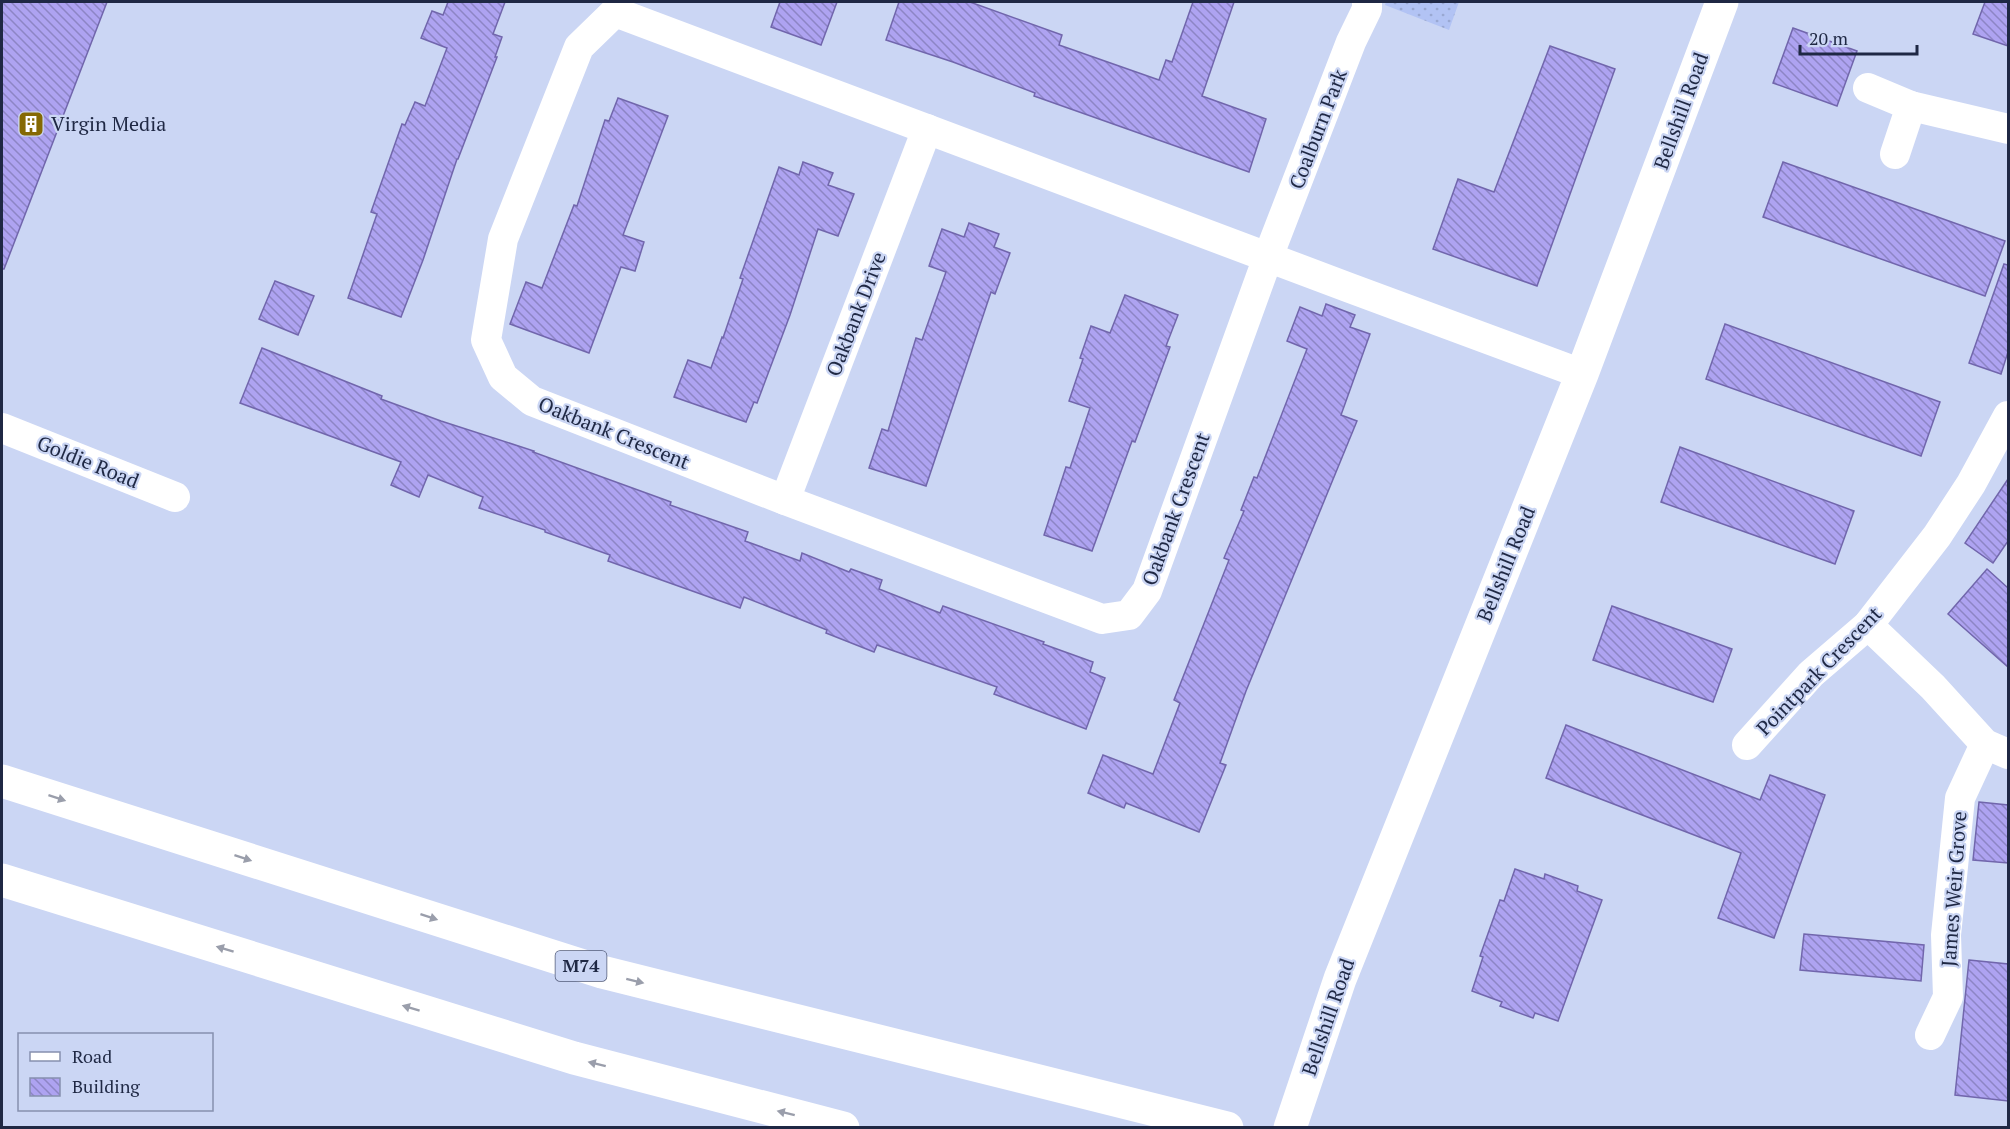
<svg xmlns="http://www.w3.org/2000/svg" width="2010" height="1129" font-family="'PT Serif',serif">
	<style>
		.grass { fill: url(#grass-dots) }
		.building { fill: url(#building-back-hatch); stroke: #7166ac; stroke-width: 1.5 }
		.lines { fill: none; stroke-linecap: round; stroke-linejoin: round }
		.minor { stroke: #fff; stroke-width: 30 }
		.secondary { stroke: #fff; stroke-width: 33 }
		.motorway { stroke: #fff; stroke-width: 33 }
		.oneway { fill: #9a9eab }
		.labels { text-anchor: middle; stroke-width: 4.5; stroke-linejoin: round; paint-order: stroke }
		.shield { fill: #cbd6f4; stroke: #535c79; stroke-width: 1.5 }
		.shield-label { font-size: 18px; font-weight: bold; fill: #1f2844 }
		.street-label { font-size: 20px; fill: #1f2844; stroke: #cbd6f4 }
		.poi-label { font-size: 20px; fill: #1f2844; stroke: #cbd6f4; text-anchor: start }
	</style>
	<defs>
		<pattern id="grass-dots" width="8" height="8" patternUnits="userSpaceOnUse" patternTransform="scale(1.5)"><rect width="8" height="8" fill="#b2c3f4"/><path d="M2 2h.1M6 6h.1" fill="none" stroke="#99a8d2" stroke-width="1.8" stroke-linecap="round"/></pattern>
		<pattern id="building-back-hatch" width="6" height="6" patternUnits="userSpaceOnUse" patternTransform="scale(1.5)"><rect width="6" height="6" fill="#aea3f1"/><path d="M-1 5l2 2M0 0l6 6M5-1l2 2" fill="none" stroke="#8d85c5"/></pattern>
	</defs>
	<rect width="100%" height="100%" fill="#cbd6f4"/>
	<!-- grass -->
	<path class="grass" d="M1386,2H1459L1449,30L1385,5Z"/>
	<!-- building -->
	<g class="building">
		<path d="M2,2H107L4,269H2Z"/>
		<path d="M448,2H505L493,34L502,37L495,57H497L458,159H457L423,260L401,317L348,298L377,214L371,212L402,124L405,125L415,102L425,106L447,48L421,38L432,11L443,15Z"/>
		<path d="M780,2H837L821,45L771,27Z"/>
		<path d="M899,2H970L1062,35L1059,45L1159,80L1166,60L1172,62L1193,2H1234L1202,96L1266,119L1249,172L1034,96L1035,93L953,62L886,40Z"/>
		<path d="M1985,2H2008V46L1973,34Z"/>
		<path d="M1793,28L1857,51L1837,106L1773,83Z"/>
		<path d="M1550,46L1615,69L1537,286L1433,249L1458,179L1494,192Z"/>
		<path d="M618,98L668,116L623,235L644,242L635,271L621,267L589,353L510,324L526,282L542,288L574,205L577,206L605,120L609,121Z"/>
		<path d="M803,162L833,173L828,185L854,194L838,236L818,229L790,315L757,403L754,402L746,422L674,397L688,360L711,368L722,337L723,338L743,279L740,278L779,167L799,175Z"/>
		<path d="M1783,162L2005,241L1985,296L1763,217Z"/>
		<path d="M969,223L999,234L994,247L1010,253L995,294L991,292L926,486L869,468L882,429L888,431L916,338L922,340L946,272L929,266L942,229L964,237Z"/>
		<path d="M2004,264L2008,265V352L2001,374L1969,363Z"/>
		<path d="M275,281L314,296L298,335L259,319Z"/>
		<path d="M1125,295L1178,315L1166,346L1170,347L1135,442L1132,441L1092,551L1044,535L1066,467L1070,468L1090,408L1069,401L1083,359L1080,358L1091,326L1110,333Z"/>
		<path d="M1326,304L1355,315L1350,327L1370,334L1341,415L1357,421L1246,691L1220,763L1226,765L1199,832L1126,803L1124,808L1088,793L1103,755L1153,774L1180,703L1174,700L1229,560L1224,558L1244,511L1241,510L1254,477L1257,478L1307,349L1287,341L1300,307L1322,316Z"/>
		<path d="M1725,324L1940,402L1921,456L1706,379Z"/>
		<path d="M262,348L382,396L381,399L441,421L534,451L533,452L671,502L670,505L748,532L745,541L800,561L802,553L849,572L851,569L882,580L879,589L940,613L943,606L1044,642L1043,644L1093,662L1090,672L1105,678L1086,729L994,694L997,687L877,645L874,652L826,633L827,630L744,597L740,608L608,561L610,555L545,532V530L479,508L483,497L428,475L419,497L391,485L401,462L240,403Z"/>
		<path d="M1680,447L1854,511L1835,564L1661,502Z"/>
		<path d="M2008,479V541L1993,563L1965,543Z"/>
		<path d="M1987,569L2008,588V667L1948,614Z"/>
		<path d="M1612,606L1732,649L1713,702L1593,660Z"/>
		<path d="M1566,725L1760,800L1770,775L1825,795L1774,938L1718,918L1741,853L1546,778Z"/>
		<path d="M1979,802L2008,805V863L1973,860Z"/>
		<path d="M1515,869L1544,879L1545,874L1578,886L1577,891L1602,900L1558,1021L1535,1013L1533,1018L1500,1006L1502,1002L1472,991L1483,957L1480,956L1500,900L1504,901Z"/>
		<path d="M1804,934L1924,945L1921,981L1800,970Z"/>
		<path d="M1969,960L2008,964V1101L1955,1095Z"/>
	</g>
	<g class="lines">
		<!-- minor -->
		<g class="minor">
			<path d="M1367,2V9L1351,42L1268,257L1147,591L1129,615L1102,619L785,500L532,401L503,377L486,340L503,239L579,47L615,12C937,133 1259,255 1582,374"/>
			<path d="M1868,88L1911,106L2008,129"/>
			<path d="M1895,154L1911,106"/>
			<path d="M2,428L175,497"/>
			<path d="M785,500L927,129"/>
			<path d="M1868,625L1933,687L1985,744L2008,754"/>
			<path d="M1747,745L1811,674L1868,625L1937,536L1971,484L2008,416"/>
			<path d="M1930,1035L1948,997L1946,935L1960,798L1985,744"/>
		</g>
		<!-- secondary -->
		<path class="secondary" d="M1290,1128L1340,979L1582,374L1722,2"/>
		<!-- motorway -->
		<g class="motorway">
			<path d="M2,781L602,972L1227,1128"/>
			<path d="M2,880L574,1058L843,1128"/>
		</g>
	</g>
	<!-- one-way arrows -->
	<defs><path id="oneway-solid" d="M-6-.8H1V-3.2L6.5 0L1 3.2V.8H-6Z" transform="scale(1.5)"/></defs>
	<g class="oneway">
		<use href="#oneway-solid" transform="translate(57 798) rotate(18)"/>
		<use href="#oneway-solid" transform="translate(243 858) rotate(18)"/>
		<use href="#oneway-solid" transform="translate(429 917) rotate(18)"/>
		<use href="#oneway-solid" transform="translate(225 949) rotate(-163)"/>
		<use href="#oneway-solid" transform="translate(635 981) rotate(14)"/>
		<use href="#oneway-solid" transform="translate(411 1008) rotate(-163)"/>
		<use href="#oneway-solid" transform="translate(597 1064) rotate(-166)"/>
		<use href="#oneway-solid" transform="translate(786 1113) rotate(-166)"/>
	</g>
	<!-- icons -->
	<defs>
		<g id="building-square" transform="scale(1.35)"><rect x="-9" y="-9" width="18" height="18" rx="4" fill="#856903" stroke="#cbd6f4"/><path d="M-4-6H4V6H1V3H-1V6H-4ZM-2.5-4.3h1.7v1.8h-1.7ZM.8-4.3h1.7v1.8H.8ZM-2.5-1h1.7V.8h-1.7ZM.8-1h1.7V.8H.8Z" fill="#fff"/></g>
	</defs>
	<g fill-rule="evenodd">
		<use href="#building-square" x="31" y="124"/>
	</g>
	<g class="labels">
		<!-- shield labels -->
		<rect class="shield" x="555.5" y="951" width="51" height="30" rx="4.5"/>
		<g class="shield-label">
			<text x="581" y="972">M74</text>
		</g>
		<!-- street labels -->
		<g class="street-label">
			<text transform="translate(1681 111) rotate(-70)" y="7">Bellshill Road</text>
			<text transform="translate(1318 129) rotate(-69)" y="7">Coalburn Park</text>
			<text transform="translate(856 314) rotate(-69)" y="7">Oakbank Drive</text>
			<text transform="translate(614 433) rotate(22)" y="7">Oakbank Crescent</text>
			<text transform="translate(88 462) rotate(22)" y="7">Goldie Road</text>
			<text transform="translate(1176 509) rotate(-70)" y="7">Oakbank Crescent</text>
			<text transform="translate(1506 564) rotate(-68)" y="7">Bellshill Road</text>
			<text transform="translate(1819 671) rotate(-46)" y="7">Pointpark Crescent</text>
			<text transform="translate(1954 889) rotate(-86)" y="7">James Weir Grove</text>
			<text transform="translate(1328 1017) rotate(-71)" y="7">Bellshill Road</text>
		</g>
		<!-- poi labels -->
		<g class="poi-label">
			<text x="51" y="131">Virgin Media</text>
		</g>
	</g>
	<!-- border -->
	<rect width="2010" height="1129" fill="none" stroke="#1f2844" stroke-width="6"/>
	<!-- legend -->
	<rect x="18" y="1033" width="195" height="78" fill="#cbd6f4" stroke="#8690ae" stroke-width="1.5"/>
	<rect x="30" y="1052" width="30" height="9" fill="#ffffff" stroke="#8690ae" stroke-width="1.5"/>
	<text x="72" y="1063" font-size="18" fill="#1f2844">Road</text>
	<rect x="30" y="1078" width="30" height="18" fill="url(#building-back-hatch)" stroke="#8690ae" stroke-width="1.5"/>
	<text x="72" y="1093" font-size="18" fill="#1f2844">Building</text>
	<!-- scale -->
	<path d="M1800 45v9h117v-9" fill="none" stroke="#1f2844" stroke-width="3"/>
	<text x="1809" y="45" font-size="18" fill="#1f2844" stroke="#cbd6f4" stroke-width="4.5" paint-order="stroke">20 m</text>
</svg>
